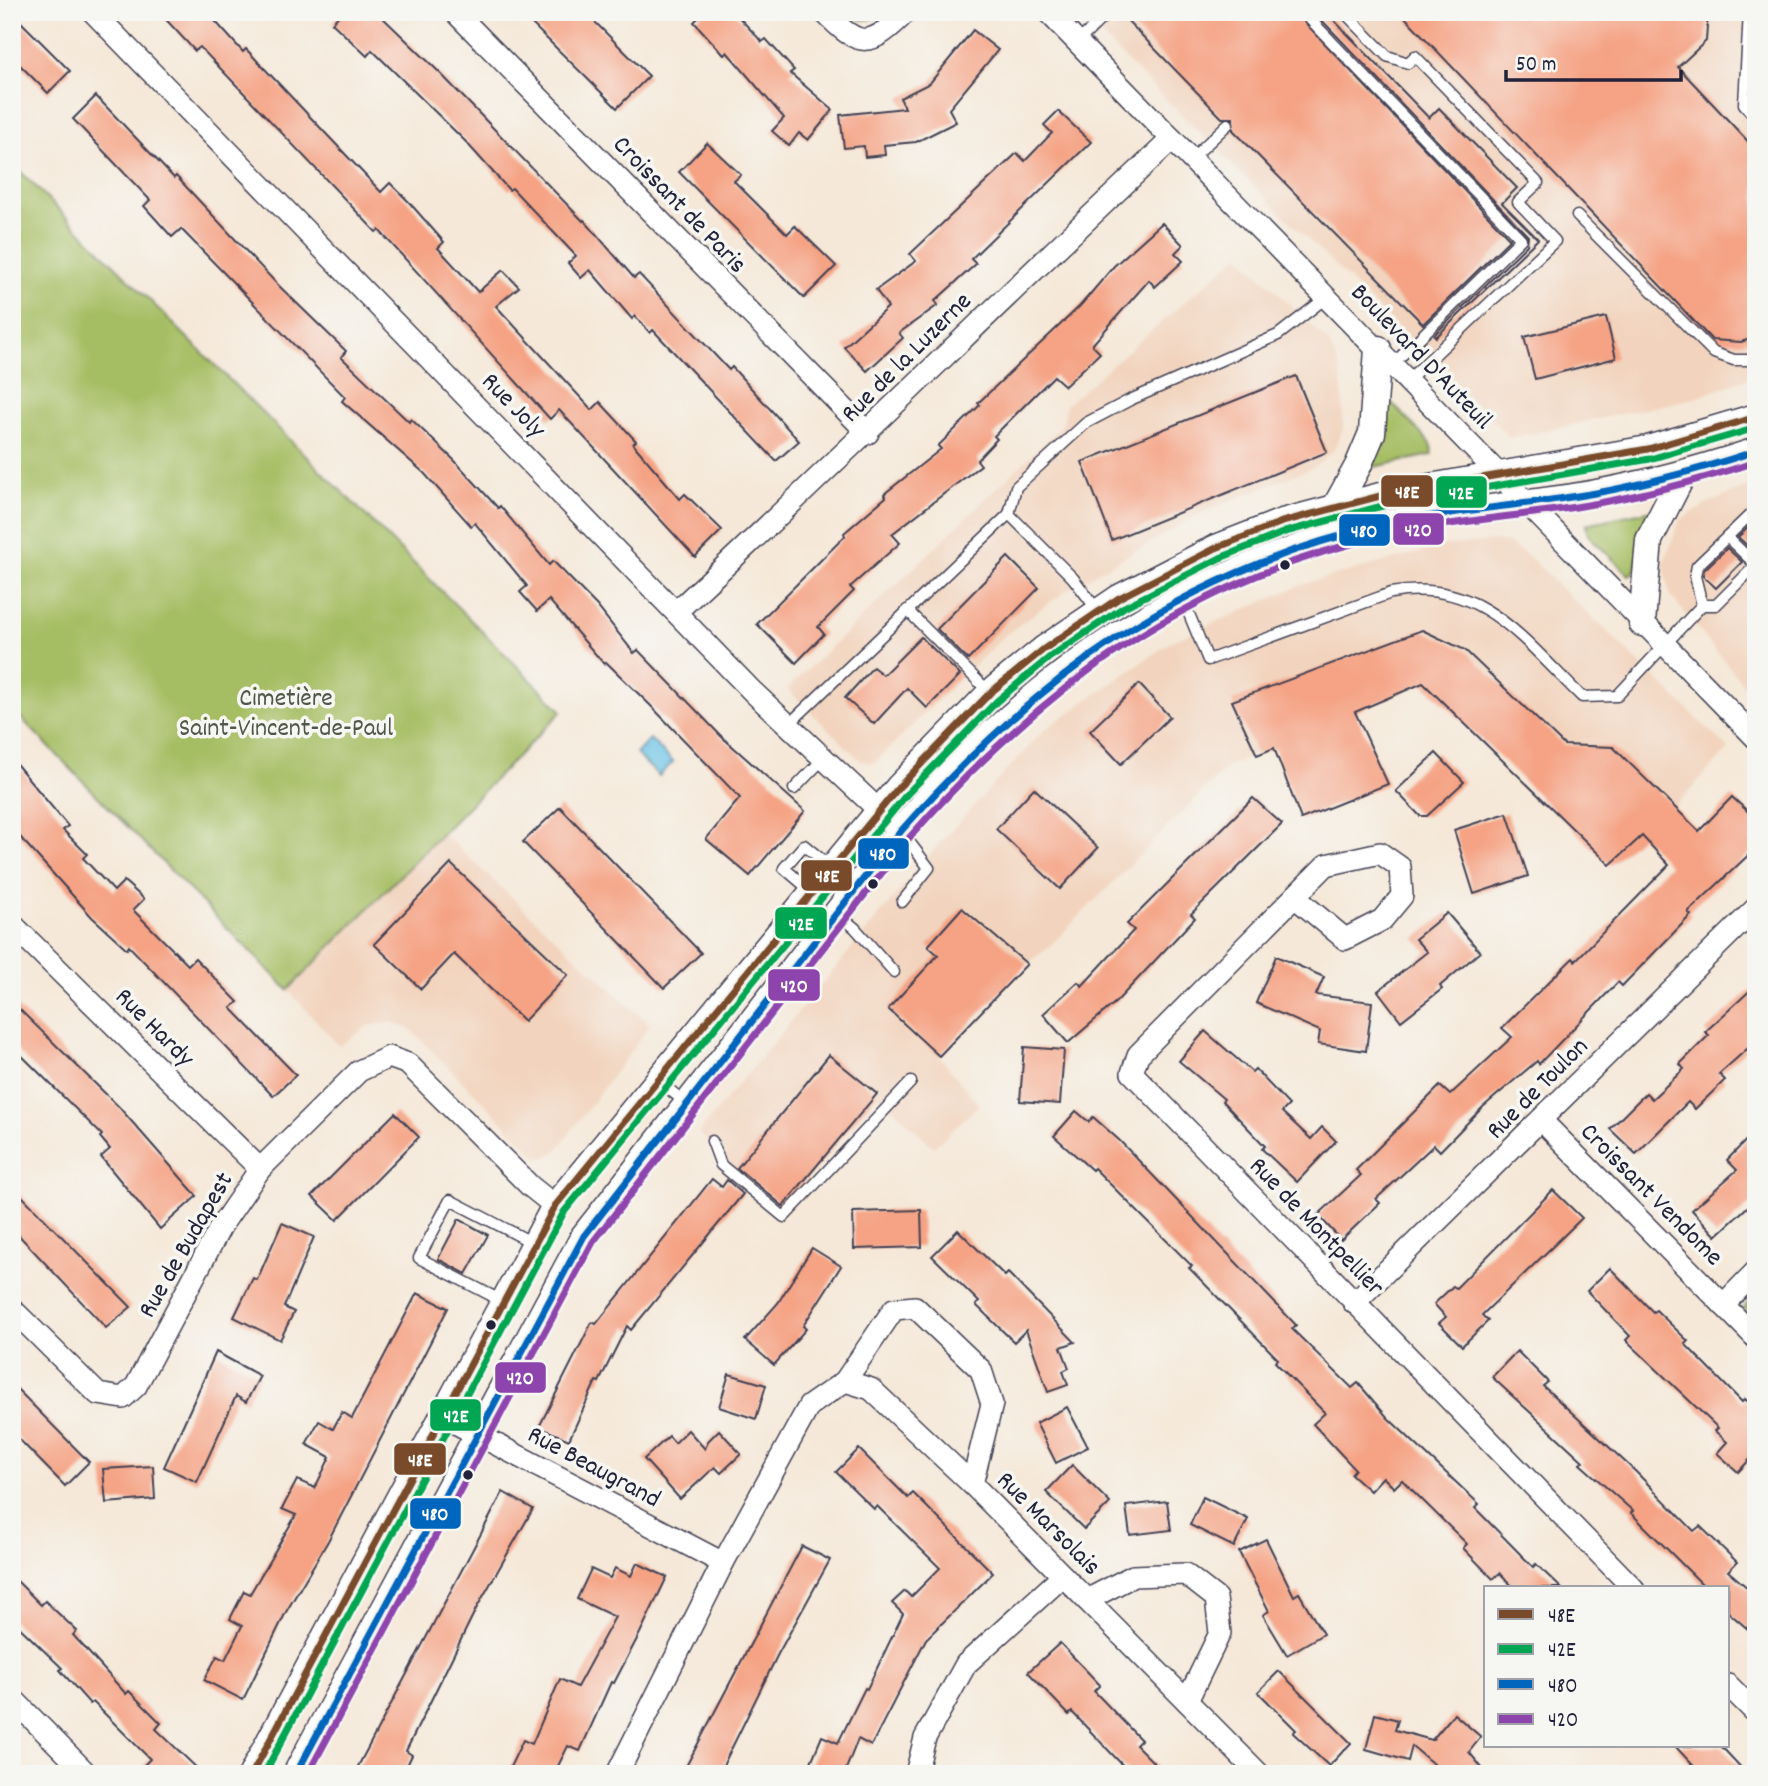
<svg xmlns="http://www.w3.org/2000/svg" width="1768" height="1786" font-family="Dekko,sans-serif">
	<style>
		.built { fill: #f2d4be }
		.green { fill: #a6be63; stroke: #64704f; stroke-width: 2 }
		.water { fill: #68c2e6; stroke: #457290; stroke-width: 2 }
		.building { fill: #f5a384 }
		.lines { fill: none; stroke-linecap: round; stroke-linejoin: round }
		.service-casing { stroke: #424053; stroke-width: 13 }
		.minor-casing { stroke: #424053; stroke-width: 24 }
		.tertiary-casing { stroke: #424053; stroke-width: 29 }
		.service { stroke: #fff; stroke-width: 10 }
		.minor { stroke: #fff; stroke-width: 21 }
		.tertiary { stroke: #fff; stroke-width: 26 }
		.bus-1-casing { stroke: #f6f6f2; stroke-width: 12 }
		.bus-2-casing { stroke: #f6f6f2; stroke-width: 12 }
		.bus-3-casing { stroke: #f6f6f2; stroke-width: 12 }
		.bus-4-casing { stroke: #f6f6f2; stroke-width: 12 }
		.bus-1 { stroke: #7a4b2a; stroke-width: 7 }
		.bus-2 { stroke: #00a651; stroke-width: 7 }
		.bus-3 { stroke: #0065bd; stroke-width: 7 }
		.bus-4 { stroke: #8e44ad; stroke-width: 7 }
		.bus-dot { fill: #22223b; stroke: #f6f6f2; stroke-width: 2.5 }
		.labels { text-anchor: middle; stroke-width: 7; stroke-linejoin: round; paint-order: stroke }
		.street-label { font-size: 26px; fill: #22223b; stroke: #f6f6f2 }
		.park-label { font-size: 26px; fill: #505949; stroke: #f6f6f2 }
		.line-badge { stroke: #f6f6f2; stroke-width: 2.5 }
		.badge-label { font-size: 19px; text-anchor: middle; font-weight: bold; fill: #fff }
	</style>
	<rect width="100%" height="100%" fill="#f6f6f2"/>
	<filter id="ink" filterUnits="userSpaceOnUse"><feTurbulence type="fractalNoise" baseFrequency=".0143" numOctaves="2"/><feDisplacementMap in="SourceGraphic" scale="14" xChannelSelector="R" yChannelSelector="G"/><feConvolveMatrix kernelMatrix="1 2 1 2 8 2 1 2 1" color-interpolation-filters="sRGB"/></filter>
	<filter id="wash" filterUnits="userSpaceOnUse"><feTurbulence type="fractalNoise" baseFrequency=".00686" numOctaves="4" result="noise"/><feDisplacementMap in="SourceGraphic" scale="28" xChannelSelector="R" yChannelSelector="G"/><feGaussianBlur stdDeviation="1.57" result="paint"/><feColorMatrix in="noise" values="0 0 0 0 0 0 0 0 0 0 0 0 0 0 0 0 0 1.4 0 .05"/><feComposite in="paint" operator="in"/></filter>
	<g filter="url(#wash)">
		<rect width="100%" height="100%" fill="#f5e8d8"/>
		<!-- built -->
		<g class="built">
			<path d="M1077,12H1756V376L1691,399L1510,438Z"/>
			<path d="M1239,255L1329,343L1340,368L1343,399V428L1333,451L1314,467L1207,510L1070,588L1005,635L874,763L861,761L787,689L1063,425L1066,405Z"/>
			<path d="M1756,483V685L1749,691L1670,595L1663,564L1680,520L1709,503Z"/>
			<path d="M1495,541L1508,543L1528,556L1729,749L1675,806L1610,865L1423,683L1228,766L1047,949L1027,964L939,1056L979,1105L934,1147L877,1094L784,1209L735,1170L698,1133L936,847L1044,730L1172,641L1304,584L1443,546Z"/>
			<path d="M442,833L650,1025L555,1153L540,1159L410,1029L391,1022L368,1026L339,1046L288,990Z"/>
		</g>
		<!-- green -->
		<g class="green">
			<path d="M848,12H883C872,22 858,23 848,12Z"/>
			<path d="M12,163L562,711L288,990L12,709Z"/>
			<path d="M1389,400L1431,444L1432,455L1369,468L1385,404Z"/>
			<path d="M1652,510L1634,572L1629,575L1588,535L1586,524Z"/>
			<path d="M1756,1290V1326L1744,1308Z"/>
		</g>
		<!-- water -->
		<path class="water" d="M650,739L673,762L659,776L636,754Z"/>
		<g id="blocks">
			<!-- building -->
			<g class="building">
				<path d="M159,12H207L243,52L246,49L381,192L390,183L408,201L444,242L438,248L478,292L503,270L519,287L496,306L592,410L600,402L636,441L633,444L680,499L685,494L722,530L695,557L559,410L550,419L379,230L376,232L200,47L195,51Z"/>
				<path d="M342,12H377L439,72L583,221L584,220L634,278L639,274L729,370L732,367L799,441L776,461L653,330L650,333L635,316L632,319L590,270L581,278L568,263L576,256L512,188L509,190L465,141L372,50L367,56L332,23Z"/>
				<path d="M541,12H585L649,76L617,108L531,23Z"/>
				<path d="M704,12H734L762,42L766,39L794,70L790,73L833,110L808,140L799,133L789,146L772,131L784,118L727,52L724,55L694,22Z"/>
				<path d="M1119,12H1295L1510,239L1423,324L1233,130V118H1222Z"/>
				<path d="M1314,12H1326L1429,118L1439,108L1517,188L1502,203L1538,239L1436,337L1434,335L1527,245L1528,236Z"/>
				<path d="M1400,12H1708L1706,41L1678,67L1756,150V337L1741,342L1712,340Z"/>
				<path d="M12,13L70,71L48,93L12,57Z"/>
				<path d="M973,30L998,50L949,109L956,122L916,142L884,145L885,155L865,157L864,146L844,148L840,115L905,108L900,98L930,83Z"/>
				<path d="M96,96L174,178L176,176L277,284L346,351L341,357L409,422L411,419L454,460L498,508L500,506L549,565L553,561L597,606L634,653L638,650L722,737L805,811L750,876L706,839L740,798L651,706L606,662L604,664L549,600L537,611L520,592L527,586L475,523L471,526L424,473L342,401L345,397L181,229L172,237L144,206L150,200L73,119Z"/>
				<path d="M1058,111L1091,142L971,259L976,264L935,301L938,305L899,333L903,338L867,371L844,347L888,307L876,290L916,261L910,254L1017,153L1025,161L1052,133L1044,125Z"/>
				<path d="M707,143L741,175L734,181L787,234L795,226L836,266L804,298L679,172Z"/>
				<path d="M1162,223L1183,245L1175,253L1183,261L1155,287L1149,280L1092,345L1100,353L1065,386L1054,376L994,436L997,439L977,460L981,465L892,534L900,543L850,587L854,591L818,627L824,634L796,663L757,624L845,536L844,533L886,497L884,494L941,449L938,446L980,405L978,403L1080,306L1114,266Z"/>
				<path d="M1606,317L1616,358L1535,379L1524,337Z"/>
				<path d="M1296,376L1327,452L1112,540L1082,462Z"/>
				<path d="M1756,520V548L1753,551L1738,537Z"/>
				<path d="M1727,548L1742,562L1716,588L1703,576L1704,570Z"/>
				<path d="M1008,557L1039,588L968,660L937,629Z"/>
				<path d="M1422,630L1465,650L1564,745L1613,747L1699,831L1732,797L1756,819V848L1688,912L1691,915L1622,986L1618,982L1539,1064L1537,1061L1483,1107L1440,1151L1434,1145L1376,1199L1380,1203L1341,1240L1318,1215L1361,1175L1356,1170L1440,1086L1450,1095L1512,1037L1502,1028L1573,958L1575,961L1669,865L1642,836L1610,865L1423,683L1355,712L1388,784L1301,819L1274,748L1257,755L1232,701Z"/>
				<path d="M921,637L960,675L927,708L907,688L874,724L845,698L873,667L883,675Z"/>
				<path d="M1139,684L1170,717L1121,764L1090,731Z"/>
				<path d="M1436,753L1464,782L1427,816H1420L1396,791Z"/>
				<path d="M12,759L68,826L63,830L87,854L83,858L114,891L124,881L144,899L133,910L188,965L195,958L238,1002L231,1008L296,1075L273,1096L129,946L127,949L92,917L12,828Z"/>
				<path d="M1034,788L1098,848L1060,889L996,829Z"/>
				<path d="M1253,798L1282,824L1191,914L1195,918L1117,1001L1068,1043L1043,1014L1078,982L1082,986L1134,930L1127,924Z"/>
				<path d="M560,807L701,953L664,988L523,842Z"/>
				<path d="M1507,813L1528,876L1474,894L1454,830Z"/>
				<path d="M451,864L568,975L524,1021L454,954L421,989L374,944Z"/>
				<path d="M962,908L1027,964L939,1056L888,1009L938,955L928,946Z"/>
				<path d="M1447,913L1480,952L1440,986L1442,989L1401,1021L1378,991L1427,952L1415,939Z"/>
				<path d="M1276,956L1324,977L1316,995L1372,1002L1366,1051L1318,1044L1320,1031L1256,1003Z"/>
				<path d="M1756,985V1041L1719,1074L1725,1080L1695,1109L1688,1102L1636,1154L1610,1129L1646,1093L1652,1099L1684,1069L1680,1064L1709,1035L1705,1032Z"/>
				<path d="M12,1002L119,1107L197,1196L160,1229L101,1157L110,1149L100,1137L102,1135L12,1046Z"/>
				<path d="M1205,1031L1252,1072L1255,1069L1289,1105L1282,1112L1311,1139L1322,1127L1336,1141L1297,1182L1262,1149L1265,1146L1222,1101L1224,1099L1179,1061Z"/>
				<path d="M1024,1047L1064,1050L1060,1104L1020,1101Z"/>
				<path d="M829,1055L877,1094L783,1206L737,1168Z"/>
				<path d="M1076,1111L1089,1122L1093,1117L1119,1140L1296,1325L1292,1329L1352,1388L1358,1383L1388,1418L1479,1504L1475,1508L1533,1567L1536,1564L1561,1588H1514L1500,1573L1493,1579L1463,1548L1467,1544L1402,1480L1394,1488L1383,1477L1370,1491L1351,1474L1355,1469L1313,1424L1325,1413L1275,1362L1278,1359L1189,1268L1192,1266L1094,1168L1092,1170L1054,1136Z"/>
				<path d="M395,1113L419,1137L337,1220L312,1196Z"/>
				<path d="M1756,1130V1199L1716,1236L1692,1210L1737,1170L1727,1160Z"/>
				<path d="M712,1179L722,1187L727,1180L743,1194L631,1330L627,1326L599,1382L596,1381L569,1440L539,1427L592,1322L596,1324Z"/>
				<path d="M12,1186L131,1307L106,1328L12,1228Z"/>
				<path d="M1553,1190L1582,1218L1482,1315L1488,1321L1462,1346L1439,1323L1446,1317L1434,1304L1453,1286L1456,1288Z"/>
				<path d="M921,1210L922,1247L854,1249L853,1212Z"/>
				<path d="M459,1219L488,1235L466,1274L438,1259Z"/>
				<path d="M282,1223L314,1237L284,1307L294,1312L280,1340L234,1317L253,1278L257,1280Z"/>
				<path d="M958,1230L1005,1276L1008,1273L1075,1342L1061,1347L1069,1368L1063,1371L1068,1385L1048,1392L1026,1330L1014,1342L976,1305L979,1302L932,1256Z"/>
				<path d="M812,1248L841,1266L803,1326L806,1329L774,1365L745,1340L778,1303Z"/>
				<path d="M1610,1268L1653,1312L1656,1310L1688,1341L1685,1344L1742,1402L1745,1399L1756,1409V1453L1738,1472L1717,1453L1727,1442L1715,1431L1718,1428L1626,1340L1630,1336L1587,1291Z"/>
				<path d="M417,1293L448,1308L328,1541L286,1612L243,1700L204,1680L217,1656L225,1660L242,1626L230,1619L244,1591L250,1594L296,1515L282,1509L297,1480L315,1488L330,1457L306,1444L319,1421L333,1429L342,1412L352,1418Z"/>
				<path d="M1517,1351L1548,1382L1543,1386L1636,1472L1694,1531L1700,1526L1737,1562L1728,1571L1756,1595V1636L1728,1612V1588H1706L1631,1513L1633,1511L1580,1464L1583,1461L1492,1377Z"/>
				<path d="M216,1352L260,1376L246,1402L236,1396L197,1482L164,1467Z"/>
				<path d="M729,1374L766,1385L756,1419L719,1407Z"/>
				<path d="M12,1384L89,1462L65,1486L12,1432Z"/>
				<path d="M1067,1407L1088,1447L1056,1463L1036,1423Z"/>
				<path d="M688,1430L705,1449L708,1441L719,1430L741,1454L721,1473L715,1467L680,1499L644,1459L669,1436L675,1443Z"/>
				<path d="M859,1449L908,1498L913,1493L993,1573L926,1639L871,1746L858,1739L844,1774H806L822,1736L838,1743L865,1688L867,1689L903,1614L892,1603L905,1591L911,1597L940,1568L877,1506L874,1509L836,1472Z"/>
				<path d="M1072,1465L1110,1503L1084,1529L1046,1492Z"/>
				<path d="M153,1466L155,1499L106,1503L103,1469Z"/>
				<path d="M503,1492L533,1509L476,1609L406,1751L412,1755L403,1774H354Z"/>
				<path d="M1203,1497L1248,1519L1234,1547L1190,1525Z"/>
				<path d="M1167,1501L1171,1530L1130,1535L1126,1506Z"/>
				<path d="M1266,1539L1294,1596L1299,1593L1323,1634L1287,1655L1263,1615L1269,1611L1239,1552Z"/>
				<path d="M802,1546L830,1560L778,1654L719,1774H682Z"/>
				<path d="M637,1563L667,1577L640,1633L614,1683L611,1682L580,1751L568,1746L554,1774H522L510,1767L523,1740L532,1744L560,1679L577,1687L615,1617L577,1599L591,1569L610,1578L615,1568L631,1576Z"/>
				<path d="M12,1576L41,1605L45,1601L77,1631L73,1635L126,1694L129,1691L161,1723L156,1729L203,1774H153L144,1765L150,1759L93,1702L90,1704L60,1670L62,1668L12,1620Z"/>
				<path d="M1060,1643L1100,1685L1094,1691L1141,1740L1136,1745L1165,1774H1131L1072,1712L1069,1715L1028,1672Z"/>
				<path d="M1279,1671L1351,1743L1329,1766L1293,1733L1296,1730L1258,1692Z"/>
				<path d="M1375,1714L1398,1720L1395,1730L1432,1740L1454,1714L1481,1737L1469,1752L1487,1774H1445L1412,1746L1408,1761L1366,1749Z"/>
				<path d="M1675,1746H1721L1747,1774H1701Z"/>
			</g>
		</g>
	</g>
	<g filter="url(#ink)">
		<use href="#blocks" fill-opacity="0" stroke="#424053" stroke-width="2"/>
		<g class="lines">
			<!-- service casing -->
			<g class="service-casing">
				<g id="service">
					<path d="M1303,12L1521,239L1393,364"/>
					<path d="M1344,12L1387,56L1408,63L1415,56L1538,183L1518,202L1555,241L1409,379"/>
					<path d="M1749,12L1744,104L1756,119"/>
					<path d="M1078,42L1108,12"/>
					<path d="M1191,159L1228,124"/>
					<path d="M1577,216L1714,353L1734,360H1754"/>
					<path d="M1009,514L1016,487L1086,423L1130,400L1278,335L1327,297"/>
					<path d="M1727,537L1756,565"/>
					<path d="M1182,597L1208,660L1391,593C1481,577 1524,641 1582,697L1617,696L1702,605H1716L1756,565"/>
					<path d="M1702,605L1695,576L1697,566L1756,509"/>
					<path d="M907,610L989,692"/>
					<path d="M788,725L1009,514L1073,578L1098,611"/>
					<path d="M794,789L823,759"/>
					<path d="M901,831L929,868L902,902"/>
					<path d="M811,891L784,868L804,845L832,868"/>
					<path d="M838,914L855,928L894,972"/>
					<path d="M659,1081L687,1104"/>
					<path d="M712,1141L721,1165L784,1217L911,1082"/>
					<path d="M502,1301L419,1258L450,1200L533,1243"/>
				</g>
			</g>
			<!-- minor casing -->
			<g class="minor-casing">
				<g id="minor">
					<path d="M93,12L753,692L901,831"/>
					<path d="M455,12L868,433"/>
					<path d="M824,12C860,49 870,48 906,12"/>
					<path d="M1048,12L1756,738"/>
					<path d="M677,611C844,456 1006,295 1172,139"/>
					<path d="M1296,898L1345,939L1382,920L1402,896L1400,867L1380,853L1326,865L1138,1055L1132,1073L1633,1588"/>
					<path d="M12,924L260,1169"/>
					<path d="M1542,1121L1756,1338"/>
					<path d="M1354,1303L1756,908"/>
					<path d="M1723,1305L1756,1271"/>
					<path d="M12,1309L98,1394L123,1398L136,1386L221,1226L260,1169L359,1071L389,1057L408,1064L530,1186L555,1206"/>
					<path d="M845,1381L871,1389L972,1484L1259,1774"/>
					<path d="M442,1416L723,1563"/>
					<path d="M1087,1600L1133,1576L1185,1574L1216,1598L1220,1633L1187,1701"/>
					<path d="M1728,1685L1756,1713"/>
					<path d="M12,1698L87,1774"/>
					<path d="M617,1774L723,1563L809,1406L845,1381L894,1309L915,1307L981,1370L992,1404L972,1484"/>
					<path d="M916,1774L925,1738L966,1664L1063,1576"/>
				</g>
			</g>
			<!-- tertiary casing -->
			<g class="tertiary-casing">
				<g id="tertiary">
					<path d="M1336,506L1358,466L1372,433L1378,349"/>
					<path d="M1642,623L1649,540L1683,474"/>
					<path d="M252,1774L555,1206L899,787L990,693L1044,649L1119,598L1216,548L1282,522L1384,495L1648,449L1756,417"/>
					<path d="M296,1774L584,1236L901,831C1024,680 1190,566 1383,525C1436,514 1491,508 1545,501C1617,492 1687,474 1756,451"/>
				</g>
			</g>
			<!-- service -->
			<use href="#service" class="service"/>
			<!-- minor -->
			<use href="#minor" class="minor"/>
			<!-- tertiary -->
			<use href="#tertiary" class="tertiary"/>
			<!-- bus-1 casing -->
			<g class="bus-1-casing">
				<path id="bus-1" d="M252,1774L555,1206L899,787L990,693L1044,649L1119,598L1216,548L1282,522L1384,495L1648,449L1756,417"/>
			</g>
			<!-- bus-2 casing -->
			<g class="bus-2-casing">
				<path id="bus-2" d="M264,1774L564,1212L907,794L997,701L1050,657L1124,607L1220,558L1285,532L1386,505L1650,459L1756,428"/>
			</g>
			<!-- bus-3 casing -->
			<g class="bus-3-casing">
				<path id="bus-3" d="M296,1774L584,1236L901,831C1036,678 1181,571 1383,525C1445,511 1509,507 1571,497C1634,488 1695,471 1756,451"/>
			</g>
			<!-- bus-4 casing -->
			<g class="bus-4-casing">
				<path id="bus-4" d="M308,1774L593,1242L909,838C1041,688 1189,578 1388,535C1450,521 1513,517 1576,507C1637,497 1697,481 1756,462"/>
			</g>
			<!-- bus-1 -->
			<use href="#bus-1" class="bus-1"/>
			<!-- bus-2 -->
			<use href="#bus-2" class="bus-2"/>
			<!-- bus-3 -->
			<use href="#bus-3" class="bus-3"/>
			<!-- bus-4 -->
			<use href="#bus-4" class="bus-4"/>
		</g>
	</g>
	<!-- markers -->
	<g class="bus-dot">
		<circle cx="1285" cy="565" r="6"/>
		<circle cx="873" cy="884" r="6"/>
		<circle cx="491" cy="1325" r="6"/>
		<circle cx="468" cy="1475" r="6"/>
	</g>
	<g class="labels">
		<!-- street labels -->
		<g class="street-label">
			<text transform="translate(681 203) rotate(46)" y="9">Croissant de Paris</text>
			<text transform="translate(1423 355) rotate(46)" y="9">Boulevard D'Auteuil</text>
			<text transform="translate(905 356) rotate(-45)" y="9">Rue de la Luzerne</text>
			<text transform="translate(515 404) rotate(46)" y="9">Rue Joly</text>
			<text transform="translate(156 1026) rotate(45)" y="9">Rue Hardy</text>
			<text transform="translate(1536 1087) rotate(-45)" y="9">Rue de Toulon</text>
			<text transform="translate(1653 1193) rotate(45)" y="9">Croissant Vendome</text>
			<text transform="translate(1318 1225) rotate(46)" y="9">Rue de Montpellier</text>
			<text transform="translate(184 1244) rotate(-60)" y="9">Rue de Budapest</text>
			<text transform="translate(595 1465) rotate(28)" y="9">Rue Beaugrand</text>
			<text transform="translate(1050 1522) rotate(45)" y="9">Rue Marsolais</text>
		</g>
		<!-- park labels -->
		<g class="park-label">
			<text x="286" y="705">Cimetière<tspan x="286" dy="30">Saint-Vincent-de-Paul</tspan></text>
		</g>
	</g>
	<g class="line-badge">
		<rect x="1380" y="474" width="54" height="34" rx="7" fill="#7a4b2a"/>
		<rect x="1435" y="475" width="53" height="34" rx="7" fill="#00a651"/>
		<rect x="1392" y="512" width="53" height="34" rx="7" fill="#8e44ad"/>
		<rect x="1338" y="513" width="53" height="34" rx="7" fill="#0065bd"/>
		<rect x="857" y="837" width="53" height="33" rx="7" fill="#0065bd"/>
		<rect x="800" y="859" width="53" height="33" rx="7" fill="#7a4b2a"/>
		<rect x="774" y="906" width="54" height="34" rx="7" fill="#00a651"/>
		<rect x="767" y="968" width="54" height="34" rx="7" fill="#8e44ad"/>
		<rect x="494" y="1361" width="53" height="33" rx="7" fill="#8e44ad"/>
		<rect x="429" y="1398" width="53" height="34" rx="7" fill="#00a651"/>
		<rect x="393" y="1442" width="54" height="34" rx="7" fill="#7a4b2a"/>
		<rect x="409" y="1497" width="53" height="33" rx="7" fill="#0065bd"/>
	</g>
	<g class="badge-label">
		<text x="1407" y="498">48E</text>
		<text x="1461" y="499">42E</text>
		<text x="1418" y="536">42O</text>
		<text x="1364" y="537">48O</text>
		<text x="883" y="860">48O</text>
		<text x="827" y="882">48E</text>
		<text x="801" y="930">42E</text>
		<text x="794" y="992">42O</text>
		<text x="520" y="1384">42O</text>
		<text x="456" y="1422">42E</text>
		<text x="420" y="1466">48E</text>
		<text x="435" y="1520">48O</text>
	</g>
	<!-- margin -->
	<rect width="1768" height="1786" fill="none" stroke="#f6f6f2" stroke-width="42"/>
	<!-- legend -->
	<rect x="1484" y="1586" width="245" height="161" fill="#f6f6f2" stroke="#a1a1a9" stroke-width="2"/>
	<rect x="1498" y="1609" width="35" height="10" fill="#7a4b2a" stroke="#a1a1a9" stroke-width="2"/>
	<text x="1548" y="1622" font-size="21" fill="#22223b">48E</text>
	<rect x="1498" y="1644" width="35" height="10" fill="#00a651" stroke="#a1a1a9" stroke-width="2"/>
	<text x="1548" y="1656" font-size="21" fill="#22223b">42E</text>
	<rect x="1498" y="1679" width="35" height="10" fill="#0065bd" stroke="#a1a1a9" stroke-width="2"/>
	<text x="1548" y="1692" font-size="21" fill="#22223b">48O</text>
	<rect x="1498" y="1714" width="35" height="10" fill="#8e44ad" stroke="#a1a1a9" stroke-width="2"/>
	<text x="1548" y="1726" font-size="21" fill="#22223b">42O</text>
	<!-- scale -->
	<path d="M1506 70v10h175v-10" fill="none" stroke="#22223b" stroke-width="3.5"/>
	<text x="1516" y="70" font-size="21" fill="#22223b" stroke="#f6f6f2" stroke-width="5" paint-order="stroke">50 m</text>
</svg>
